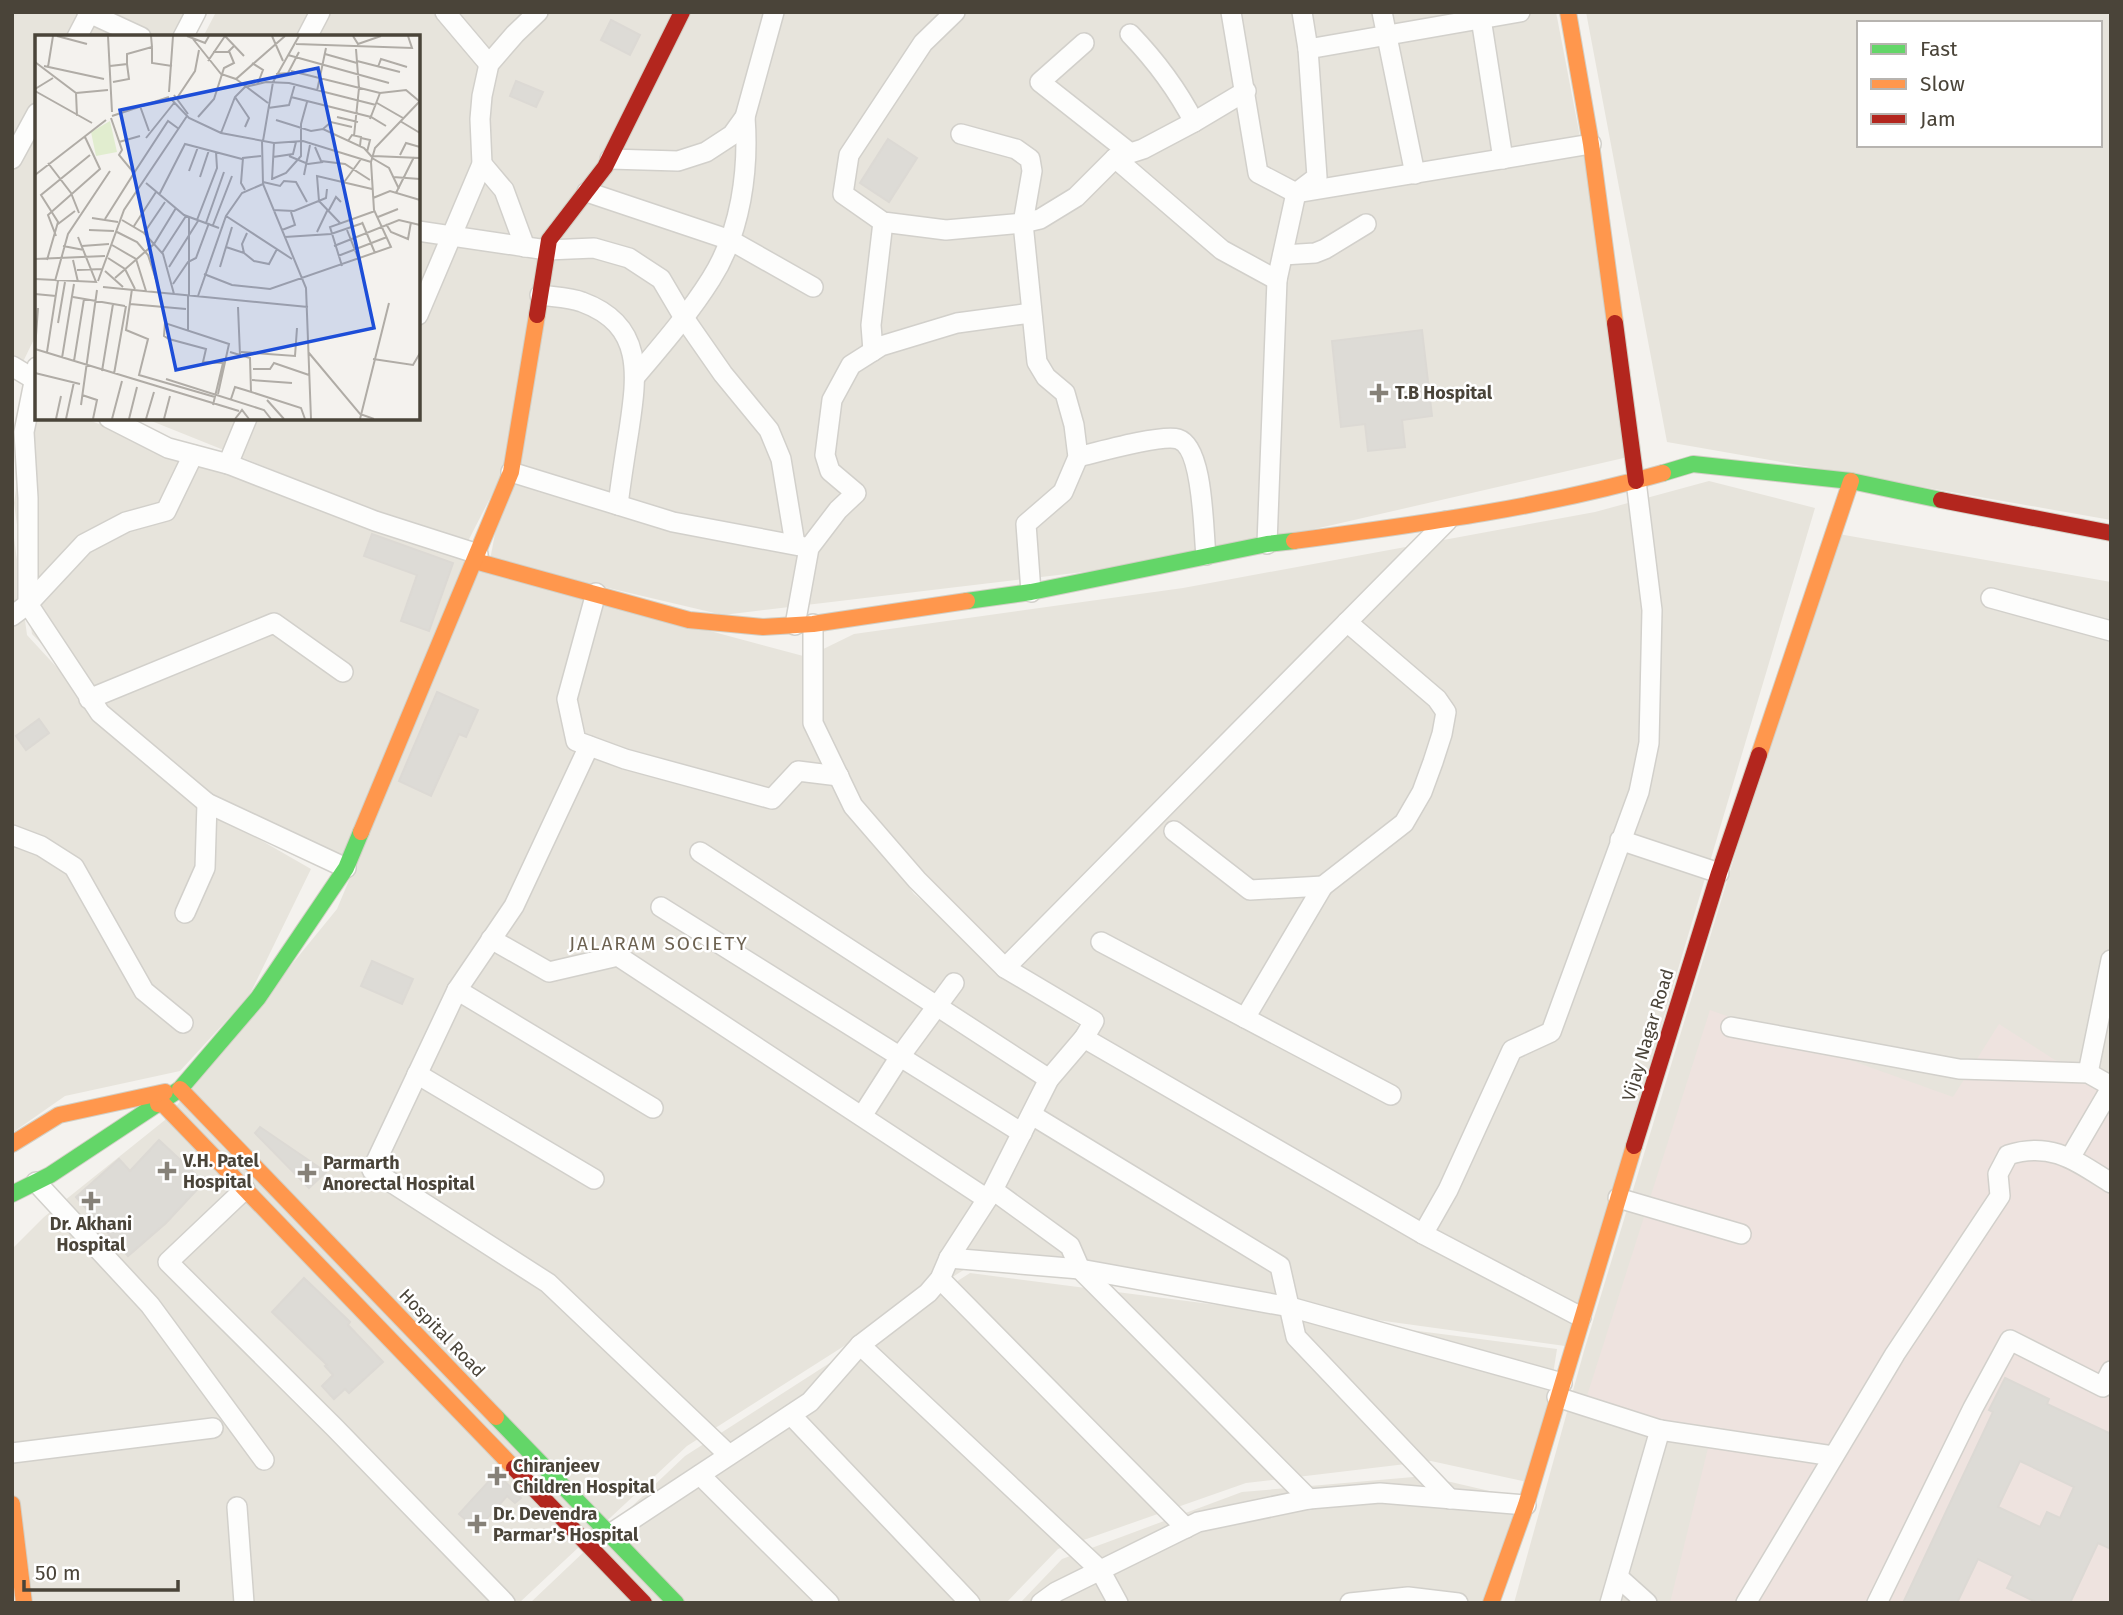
<svg xmlns="http://www.w3.org/2000/svg" width="2123" height="1615" font-family="'Fira Sans',sans-serif">
	<style>
		.residential { fill: #e7e4dc; fill-rule: evenodd }
		.medical { fill: #eee3df }
		.building { fill: #dddbd6; stroke: #dcd9d4; stroke-width: 2; fill-rule: evenodd }
		.lines { fill: none; stroke-linecap: round; stroke-linejoin: round }
		.street-casing { stroke: #d2d0cb; stroke-width: 22 }
		.fast-casing { stroke: #d2cfc5; stroke-width: 18 }
		.slow-casing { stroke: #d2cfc5; stroke-width: 18 }
		.jam-casing { stroke: #d2cfc5; stroke-width: 18 }
		.street { stroke: #fdfdfc; stroke-width: 19 }
		.fast { stroke: #63d668; stroke-width: 16 }
		.slow { stroke: #ff974d; stroke-width: 16 }
		.jam { stroke: #b3261e; stroke-width: 16 }
		.poi-dot { fill: #868178; stroke: #fff; stroke-width: 2.5 }
		.labels { text-anchor: middle; stroke-width: 5; stroke-linejoin: round; paint-order: stroke }
		.poi-label { font-size: 18px; font-weight: bold; fill: #4a4439; stroke: #fff; text-anchor: start }
		.street-label { font-size: 18px; fill: #4a4439; stroke: #fff }
		.neighbourhood-label { font-size: 19px; letter-spacing: 2px; fill: #6d6251; stroke: #fff }
		.inset-road { fill: none; stroke: #b0aca6; stroke-width: 2 }
		.view { fill: #1d4ed8; fill-opacity: 0.15; stroke: #1d4ed8; stroke-width: 3.5 }
		.inset-edge { fill: none; stroke: #4a4439; stroke-width: 3.5 }
	</style>
	<rect width="100%" height="100%" fill="#f4f2ee"/>
	<!-- residential -->
	<g class="residential">
		<path d="M12,12H193L181,37H37V333L20,368L12,363Z"/>
		<path d="M216,12H680L602,166L544,240L504,471L465,547L144,418H418V37H203Z"/>
		<path d="M688,12H1556L1641,454L1176,561L723,615L490,560L551,241Z"/>
		<path d="M1586,12H2111V520L1667,442ZM1859,23H2100V145H1859Z"/>
		<path d="M30,398L37,401V418H83L467,561L346,859L248,823L150,756L32,634L14,503Z"/>
		<path d="M1709,481L1815,508L1576,1313L1207,1115L1029,986L824,769L914,894L1027,988L1205,1118L1574,1315L1565,1346L973,1264L687,1446L519,1603H20L12,1478V1249L44,1217L165,1120L337,909L479,569L807,657L854,634L1183,588L1595,512Z"/>
		<path d="M12,523L27,635L145,763L243,830L311,869L249,996L180,1071L65,1096L12,1133Z"/>
		<path d="M1833,533L2111,582V1603H1514L1584,1351Z"/>
		<path d="M970,1273L1557,1349L1536,1484L1431,1461L1246,1483L1058,1549L1006,1603H530L685,1456Z"/>
		<path d="M1425,1476L1528,1500L1494,1603H1020L1062,1559L1242,1492Z"/>
	</g>
	<!-- medical -->
	<path class="medical" d="M1710,1010L1953,1097L1999,1024L2108,1094L2111,1093V1603H1670L1709,1444L1586,1399Z"/>
	<!-- building -->
	<g class="building">
		<path d="M611,20L640,35L630,55L601,40Z"/>
		<path d="M516,81L543,92L536,107L510,96Z"/>
		<path d="M888,139L917,158L889,202L860,183Z"/>
		<path d="M1422,330L1432,416L1402,420L1405,447L1368,451L1365,424L1341,427L1332,341Z"/>
		<path d="M372,534L453,563L429,631L401,621L417,575L364,556Z"/>
		<path d="M437,692L478,710L466,737L459,734L431,796L399,781Z"/>
		<path d="M39,719L49,733L26,750L16,736Z"/>
		<path d="M372,961L413,979L402,1004L361,986Z"/>
		<path d="M260,1127L326,1172L309,1188L255,1133Z"/>
		<path d="M159,1140L204,1182L166,1223L128,1256L76,1197L119,1159L130,1171Z"/>
		<path d="M304,1278L350,1322L348,1325L383,1362L349,1393L345,1389L334,1399L322,1386L333,1375L325,1366L327,1365L272,1312Z"/>
		<path d="M2005,1378L2049,1399L2047,1404L2111,1434V1549L2098,1543L2070,1603H2038L2007,1588L2013,1576L1978,1559L1957,1603H1903L1993,1412L1989,1410ZM2020,1461L2074,1487L2060,1518L2047,1512L2040,1527L1998,1507Z"/>
		<path d="M494,1470L521,1498L515,1503L507,1496L477,1530L459,1514L491,1479L487,1476Z"/>
	</g>
	<g class="lines">
		<!-- street casing -->
		<g class="street-casing">
			<g id="street">
				<path d="M87,12L141,37"/>
				<path d="M445,12L489,64"/>
				<path d="M955,12L923,43L849,155L843,194L883,222L946,230L1023,223L1040,219L1076,197L1115,158L1143,149L1194,122L1246,91"/>
				<path d="M1231,12L1258,173L1296,193L1591,144"/>
				<path d="M1382,12L1415,174"/>
				<path d="M1480,12L1503,159"/>
				<path d="M1130,34C1156,61 1177,89 1194,122"/>
				<path d="M77,37L90,12"/>
				<path d="M183,37L196,12"/>
				<path d="M307,37L320,12"/>
				<path d="M1084,43L1040,82L1130,153"/>
				<path d="M1308,49L1520,12"/>
				<path d="M961,134L1016,149L1030,159L1032,171L1023,223L1037,362L1046,377L1065,393L1074,425L1078,457L1063,492L1026,524L1031,592"/>
				<path d="M1115,158L1222,250L1277,280"/>
				<path d="M12,159L37,113"/>
				<path d="M610,159L678,161L706,152L732,135L745,117L774,12"/>
				<path d="M482,164L504,190L525,247"/>
				<path d="M587,192L730,240L813,287"/>
				<path d="M418,231L547,250L594,248L629,258L661,279L684,318L723,374L769,430L781,459L795,544"/>
				<path d="M1283,255L1315,253L1325,249L1366,224"/>
				<path d="M540,295C553,297 570,297 582,302C645,325 637,376 629,430C625,455 621,480 618,505"/>
				<path d="M418,315L482,164L480,119L482,96L489,64L515,34L538,12"/>
				<path d="M873,351L871,325L883,222"/>
				<path d="M12,366L37,381"/>
				<path d="M37,367L24,432L28,498V604L100,713L207,803L346,868"/>
				<path d="M635,377C662,345 689,314 711,279C741,232 749,170 745,117"/>
				<path d="M109,418L168,448L228,464L375,521L478,554"/>
				<path d="M1078,457C1098,452 1162,434 1178,439C1204,447 1203,531 1206,555"/>
				<path d="M228,464L247,418"/>
				<path d="M511,472L673,522L805,547"/>
				<path d="M1267,544L1277,280L1296,193L1317,177L1308,49L1302,12"/>
				<path d="M596,593L567,699L576,741L625,759L772,799L798,771L839,776"/>
				<path d="M1991,598L2111,631"/>
				<path d="M12,616L28,604L84,544L126,522L166,511L193,455"/>
				<path d="M795,625L809,548L838,510L856,493L830,471L825,455L832,400L851,365L881,346L957,323L1031,313"/>
				<path d="M89,699L274,623L343,672"/>
				<path d="M589,746L514,906L457,990L372,1170L548,1283L729,1455"/>
				<path d="M1174,831L1250,890L1323,886L1245,1018"/>
				<path d="M12,835L41,846L74,867L144,991L183,1023"/>
				<path d="M1620,840L1719,873"/>
				<path d="M700,852L1049,1079"/>
				<path d="M1323,886L1404,823L1422,792L1433,762L1442,734L1446,712L1437,699L1347,622"/>
				<path d="M661,907L1022,1133"/>
				<path d="M185,913L205,868L207,803"/>
				<path d="M491,939L549,972L618,956L987,1199"/>
				<path d="M1101,942L1391,1095"/>
				<path d="M1005,968L1447,521"/>
				<path d="M457,990L653,1108"/>
				<path d="M1731,1027L1959,1069L2088,1073L2111,1086"/>
				<path d="M1084,1038L1423,1234L1581,1317"/>
				<path d="M2088,1073L2111,960"/>
				<path d="M417,1074L594,1179"/>
				<path d="M1032,1115L1280,1266L1296,1337L1450,1499"/>
				<path d="M862,1116L901,1055L954,983"/>
				<path d="M2070,1158L2111,1088"/>
				<path d="M36,1182L150,1305L264,1460"/>
				<path d="M245,1189L168,1262L335,1428L505,1603"/>
				<path d="M993,1190L1070,1246L1080,1269L1309,1499"/>
				<path d="M1618,1198L1741,1234"/>
				<path d="M1423,1234L1448,1190L1512,1050L1551,1032L1639,792L1649,743L1652,610L1636,481"/>
				<path d="M949,1258L1080,1269L1290,1307L1562,1383"/>
				<path d="M940,1279L1186,1528"/>
				<path d="M860,1345L1100,1570L1118,1603"/>
				<path d="M1557,1397L1660,1430L1833,1456"/>
				<path d="M791,1415L970,1603"/>
				<path d="M12,1453L213,1428"/>
				<path d="M700,1475L829,1603"/>
				<path d="M237,1507L244,1603"/>
				<path d="M610,1534L810,1402L860,1345L928,1293L940,1279L949,1258L993,1190L1049,1079L1084,1038L1094,1021L1005,968L917,880L853,806L813,723V624"/>
				<path d="M1618,1577L1647,1603"/>
				<path d="M1041,1603L1056,1592L1198,1522L1309,1499L1380,1493L1526,1505"/>
				<path d="M1350,1603L1408,1597L1458,1603"/>
				<path d="M1610,1603L1660,1430"/>
				<path d="M1746,1603L1895,1354L2000,1196L1998,1174L2008,1155C2051,1141 2076,1161 2111,1183"/>
				<path d="M1877,1603L1973,1408L2010,1340L2103,1387L2111,1371"/>
			</g>
		</g>
		<!-- fast casing -->
		<g class="fast-casing">
			<g id="fast">
				<path d="M1663,473L1693,464L1851,481L1941,500"/>
				<path d="M967,601L1031,592L1267,544L1294,541"/>
				<path d="M12,1194L50,1175L180,1089L258,998L346,868L361,832"/>
				<path d="M496,1417L676,1603"/>
			</g>
		</g>
		<!-- slow casing -->
		<g class="slow-casing">
			<g id="slow">
				<path d="M1568,12L1591,144L1615,323"/>
				<path d="M1294,541C1420,524 1541,508 1663,473"/>
				<path d="M475,561L689,620L763,627L813,624L967,601"/>
				<path d="M1759,755L1851,481"/>
				<path d="M361,832L511,472L537,315"/>
				<path d="M180,1089L496,1417"/>
				<path d="M158,1104L164,1105L514,1468"/>
				<path d="M12,1144L59,1115L165,1092"/>
				<path d="M12,1504L24,1603"/>
				<path d="M1491,1603L1526,1505L1634,1146"/>
			</g>
		</g>
		<!-- jam casing -->
		<g class="jam-casing">
			<g id="jam">
				<path d="M537,315L549,240L605,167L682,12"/>
				<path d="M1615,323L1636,481"/>
				<path d="M1941,500L2111,533"/>
				<path d="M1634,1146L1719,873L1759,755"/>
				<path d="M514,1468L644,1603"/>
			</g>
		</g>
		<!-- street -->
		<use href="#street" class="street"/>
		<!-- fast -->
		<use href="#fast" class="fast"/>
		<!-- slow -->
		<use href="#slow" class="slow"/>
		<!-- jam -->
		<use href="#jam" class="jam"/>
	</g>
	<!-- markers -->
	<g class="poi-dot">
		<path d="M1375.5 382.5h7v7h7v7h-7v7h-7v-7h-7v-7h7z"/>
		<path d="M163.5 1160.5h7v7h7v7h-7v7h-7v-7h-7v-7h7z"/>
		<path d="M303.5 1162.5h7v7h7v7h-7v7h-7v-7h-7v-7h7z"/>
		<path d="M87.5 1190.5h7v7h7v7h-7v7h-7v-7h-7v-7h7z"/>
		<path d="M493.5 1465.5h7v7h7v7h-7v7h-7v-7h-7v-7h7z"/>
		<path d="M473.5 1513.5h7v7h7v7h-7v7h-7v-7h-7v-7h7z"/>
	</g>
	<g class="labels">
		<!-- poi labels -->
		<g class="poi-label">
			<text x="1395" y="399">T.B Hospital</text>
			<text x="183" y="1167">V.H. Patel<tspan x="183" dy="21">Hospital</tspan></text>
			<text x="323" y="1169">Parmarth<tspan x="323" dy="21">Anorectal Hospital</tspan></text>
			<text x="91" y="1230" text-anchor="middle">Dr. Akhani<tspan x="91" dy="21">Hospital</tspan></text>
			<text x="513" y="1472">Chiranjeev<tspan x="513" dy="21">Children Hospital</tspan></text>
			<text x="493" y="1520">Dr. Devendra<tspan x="493" dy="21">Parmar's Hospital</tspan></text>
		</g>
		<!-- street labels -->
		<g class="street-label">
			<text transform="translate(1648 1035) rotate(-73)" y="6">Vijay Nagar Road</text>
			<text transform="translate(442 1333) rotate(46)" y="6">Hospital Road</text>
		</g>
		<!-- neighbourhood labels -->
		<g class="neighbourhood-label">
			<text x="659" y="950">JALARAM SOCIETY</text>
		</g>
	</g>
	<!-- overview -->
	<g transform="translate(35 35)">
		<rect width="385" height="385" fill="#f4f2ee"/>
		<path d="M75,86L82,117L61,121L56,97Z" fill="#e1edcf"/>
		<path class="inset-road" d="M22,1L52,9M73,1L77,77M152,1L170,8L174,1M190,1L209,21M237,1L248,26M318,1L323,9L346,1M158,4L186,39L201,44L250,1M261,9L377,13L373,1M117,12V28L137,31M178,17H193L199,11M290,19L322,28M253,20L354,48M173,26L190,1M322,26L365,37M0,27L41,58L42,81M217,28L228,35L223,48M9,31L69,44M75,31L92,29V19L117,12L116,1M13,32L18,1M343,32L346,24L372,32M256,36L345,58L371,55L384,66M241,39L253,38L264,17M201,44L233,68M78,47L94,44L92,29M0,54L18,43M0,56L57,88M282,56L291,13M134,57L138,1M41,58L73,55M139,60L153,79M200,62L214,83L210,92M256,62L336,82L351,91M135,63L154,83L186,98L239,108L268,106L336,127M142,63L160,36L164,15M342,68L368,83M105,71L114,96M233,73L254,70L260,49M77,81L134,62M163,82L179,64L189,33L199,28L194,16M302,82L323,87M335,84L345,58M241,85L276,96L288,94L329,113L337,122M365,86L385,98M288,94L296,87L317,92M186,98L200,62L210,52L231,47L254,48L341,70M319,101L324,53L321,14M111,103L139,68M326,103L335,105L332,117M227,106L228,149L271,253L276,384M228,106L238,47L264,1M313,106L317,100L326,102L325,111M84,107L105,101M280,112L286,126L310,129L335,145M365,120L371,108L385,112M254,121L273,129L288,127M338,121L385,123M238,122L258,119L261,107M337,123L354,133L364,154M13,128L36,158L44,178M154,136L163,112M99,138L133,86L144,94M0,140L71,85M269,140L275,110M165,142L174,115M358,142L385,144M237,144L251,138L266,121V89L272,67M237,145L239,108M228,147L245,151L249,146L261,147L272,167M111,148L149,180L184,193M307,150L326,124M210,155L206,148L208,123L226,121M361,158L379,122M124,160L150,109L207,124M338,163L355,156L385,165M238,175L259,176L291,163L292,154M294,175L301,162L306,167M191,181L257,224M154,182V260M343,182L363,174M57,183L83,187M70,184L99,138L84,120L87,115L76,83M87,185L109,198L128,219L139,259M162,185L182,133L181,117M327,187L340,218M171,188L189,137M305,188L284,166L282,141L337,154M23,189L40,176M351,189L356,197L373,204L376,187M178,190L197,141M99,191L121,157M54,195L79,196M247,195L260,190L256,177M312,195L324,225M82,197L102,207L113,220L125,257M282,197L293,174M109,198L130,167M21,201L13,180L65,134L50,102M250,202L296,199L328,188M77,210L101,224L111,256M28,211L49,215M47,211L74,209M299,211L364,185L385,190M191,212L209,218L207,209L212,198M127,218L151,181M209,218L219,226L234,229L242,214M303,221L352,202M73,223L90,234L100,254M0,224L70,221M12,225L23,187L6,160L55,120M38,225L43,247M307,231L295,192L340,176M134,232L163,186M185,232L197,192M42,235L68,234M70,236L88,252M169,239L197,250L235,254L356,212L339,175L336,127L340,113L385,66M80,243L119,209L141,173M0,244L61,247L43,202M20,246L33,199L75,136M63,246L89,175L152,81M138,249L153,227L161,223L174,188M68,252L273,272M97,254L91,295L113,304L104,340L180,362M0,259L21,261M163,261L191,181L207,158L228,149M38,262L90,271M95,269L151,274M203,272L205,320M23,288L30,247M153,296V260M0,314L3,273M0,314L204,376M12,317L23,246M195,317L215,323L216,357M206,317L260,321L262,293M274,318L325,379L339,384M27,323L39,249M338,324L378,330L385,318M39,326L49,264M218,334H235L239,328L274,340M67,336L78,269M0,338L45,349M79,339L91,271M131,344L229,375L236,384M217,345L257,348M47,360L62,365L58,384M196,364L200,352L210,355L266,373L270,384M232,365L249,384M46,370L62,255M178,370L188,328L168,327L171,314L134,304L129,301L130,288L194,309L183,359M21,384L26,361M31,384L39,347M77,384L87,346M94,384L102,352M111,384L119,357M129,384L135,361M200,384L207,375L214,384M325,384L354,268"/>
		<path class="view" d="M283,33L339,293L141,335L85,75Z"/>
		<rect width="385" height="385" class="inset-edge"/>
	</g>
	<!-- border -->
	<rect width="2123" height="1615" fill="none" stroke="#4a4439" stroke-width="28"/>
	<!-- legend -->
	<rect x="1857" y="21" width="245" height="126" fill="#ffffff" stroke="#b7b4b0" stroke-width="2"/>
	<rect x="1871" y="44" width="35" height="10" fill="#63d668" stroke="#b7b4b0" stroke-width="2"/>
	<text x="1920" y="56" font-size="21" fill="#4a4439">Fast</text>
	<rect x="1871" y="79" width="35" height="10" fill="#ff974d" stroke="#b7b4b0" stroke-width="2"/>
	<text x="1920" y="91" font-size="21" fill="#4a4439">Slow</text>
	<rect x="1871" y="114" width="35" height="10" fill="#b3261e" stroke="#b7b4b0" stroke-width="2"/>
	<text x="1920" y="126" font-size="21" fill="#4a4439">Jam</text>
	<!-- scale -->
	<path d="M24 1580v10h154v-10" fill="none" stroke="#4a4439" stroke-width="3.5"/>
	<text x="35" y="1580" font-size="21" fill="#4a4439" stroke="#ffffff" stroke-width="5" paint-order="stroke">50 m</text>
</svg>
